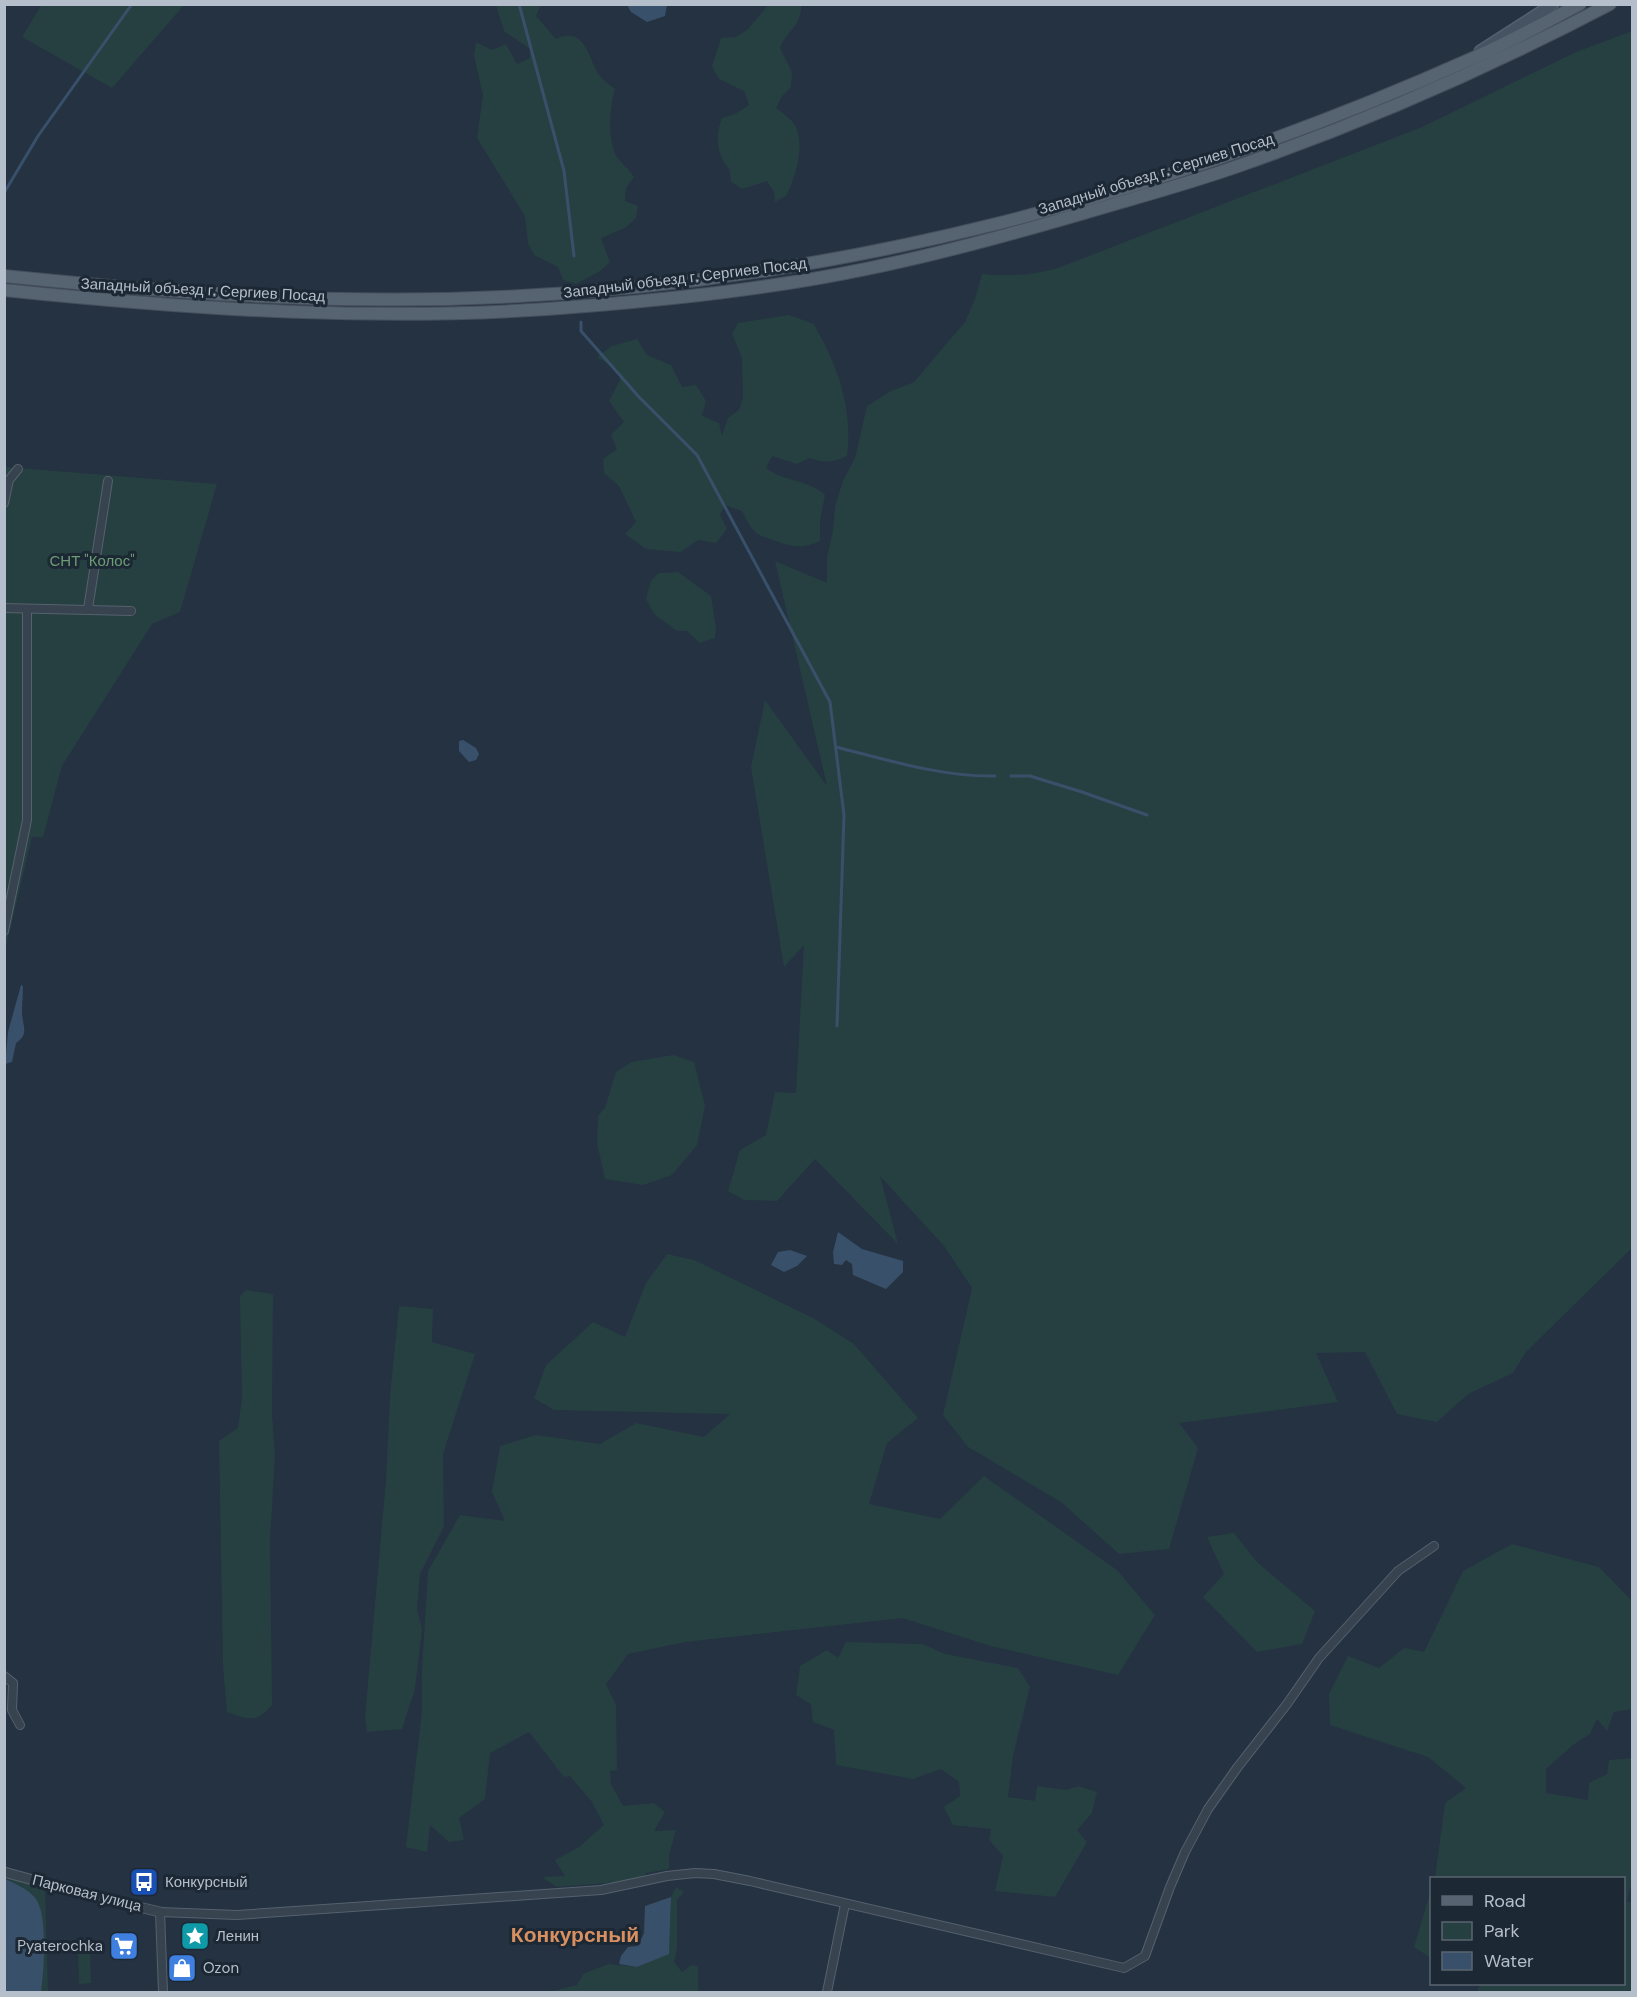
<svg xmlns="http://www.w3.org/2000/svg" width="1637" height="1997" font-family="'DM Sans',sans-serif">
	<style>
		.green { fill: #264042 }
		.water { fill: #39506a }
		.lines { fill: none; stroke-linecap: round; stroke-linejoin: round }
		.stream { stroke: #39506a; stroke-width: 3 }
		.minor-casing { stroke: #56616e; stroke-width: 10 }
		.tertiary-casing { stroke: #56616e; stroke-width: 11 }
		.secondary-casing { stroke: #56616e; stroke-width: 13 }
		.primary-casing { stroke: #454f5c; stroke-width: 14 }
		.minor { stroke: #384350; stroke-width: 8 }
		.tertiary { stroke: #384350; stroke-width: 9 }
		.secondary { stroke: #465363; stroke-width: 10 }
		.primary { stroke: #566370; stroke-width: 12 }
		.labels { text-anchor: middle; stroke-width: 6; stroke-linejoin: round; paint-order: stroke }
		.street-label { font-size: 15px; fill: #b5becb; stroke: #1d2835 }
		.park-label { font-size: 15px; fill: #6b9d74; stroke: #1d2835 }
		.poi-label { font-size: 15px; fill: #b5becb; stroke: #1d2835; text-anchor: start }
		.district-label { font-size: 21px; font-weight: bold; fill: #d99061; stroke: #1d2835 }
	</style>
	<rect width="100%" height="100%" fill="#243241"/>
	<!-- green -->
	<g class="green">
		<path d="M42,4H184V5L112,88L22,37Z"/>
		<path d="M769,4L801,5C802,26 787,30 780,48L792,72L791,87L782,96L776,108C782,113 793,120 796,127C805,146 795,180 786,196L775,202L774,192L767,181L742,189L731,182C730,163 726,169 721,156C716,142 717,131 722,118L735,114L749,105L744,91L719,79L712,66L721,38L735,37L747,30Z"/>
		<path d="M496,5H541L536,16L556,39C581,26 588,52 595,68C599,77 607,83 615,89C610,107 607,137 616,155C620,162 629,169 634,177L626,188L625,201L638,206L636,218L625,228L601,238L610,262L600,271L576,284L563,280L558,267L534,255L528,243L525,216L477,138L483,95L474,56L476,42L492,50L506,44L517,64L530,58V49L504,31Z"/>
		<path d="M1632,31V1248L1526,1352L1513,1373L1468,1394L1437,1422L1397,1414L1365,1352L1316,1353L1338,1402L1179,1423L1198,1448L1169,1549L1119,1554L1061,1502L968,1447L943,1415L972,1288L944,1246L880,1176L898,1244L815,1159L777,1201L744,1200L728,1191L740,1150L766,1135L775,1092L796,1093L804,945L784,967L751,767L765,700L827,786L775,561L827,583V557L833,531L835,506L843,481L855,458L867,406L889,392L914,382L965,322L975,299L982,274C1009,277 1032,275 1058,268L1422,127L1576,52Z"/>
		<path d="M789,315L814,324C818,333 823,340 827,349C843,382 852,420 847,456C833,463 824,463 809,458L797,464L772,456L766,468C784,482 808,479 825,495L820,522V541C802,549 791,547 773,540C767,538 760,536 755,532C749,526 746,518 742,511L725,505L720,515L727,529L716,543L698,540L681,552L646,549L625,534L636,522L619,486L604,473L603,459L617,449L611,435L624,422L609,401L620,380L617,369L597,357L612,346L637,339L647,355L671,365L682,387L696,385L706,401L702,416L719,423L722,436L728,418L739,410L743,397L742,358L732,334L738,323Z"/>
		<path d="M5,467L217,484L180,612L152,624L62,766L43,837H32L5,951Z"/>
		<path d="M678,572L711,596L716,628L715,638L700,643L687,631H677L654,614L646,599L651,581L659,573Z"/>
		<path d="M673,1055L694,1062L705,1106L697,1145L672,1175L643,1185L605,1179L597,1143L598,1116L605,1108L616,1072L632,1062Z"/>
		<path d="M667,1254L694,1260L813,1318L854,1344L918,1418L887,1443L869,1504L940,1519L984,1476L1117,1570L1155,1615L1118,1675L991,1646L902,1618L685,1642L628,1654L606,1684L616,1705L617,1770L610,1771L611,1784L623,1806L654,1803L665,1812L654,1831L676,1830L669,1855V1869L646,1873L643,1880L557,1887L542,1877L565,1876L555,1860L579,1847L604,1825L592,1802L570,1776L564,1777L529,1732L490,1753L485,1799L459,1818L464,1840L449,1842L430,1825L427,1852L406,1847L422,1711V1669L428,1571L460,1515L505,1521L492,1492L500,1446L536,1435L600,1444L636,1423L704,1437L730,1414L554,1410L534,1398L546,1365L593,1322L625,1337L646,1283Z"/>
		<path d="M246,1290L273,1294L272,1415L275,1454L270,1542L272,1705C256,1724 248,1719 227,1712L223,1666L219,1441L238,1428L242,1398L240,1296Z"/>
		<path d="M399,1306L433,1309L432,1342L475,1354L443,1454L444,1526L420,1574L417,1609L422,1629L415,1689L402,1729L367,1732L365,1717L386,1480L390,1396Z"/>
		<path d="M1234,1533L1258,1563L1315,1611L1302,1644L1257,1652L1203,1597L1224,1574L1207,1537Z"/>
		<path d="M1512,1544L1599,1567L1632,1601V1709L1614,1712L1607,1731L1597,1719L1590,1734L1573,1745L1546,1769V1793L1588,1800L1589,1783L1607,1774L1609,1760L1632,1758V1882L1627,1901L1632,1903V1992H1477L1480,1984H1624V1878H1435L1445,1803L1466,1788L1428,1757L1330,1725L1329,1694L1348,1656L1379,1668L1404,1648L1424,1652L1463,1571Z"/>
		<path d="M846,1642L922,1644L945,1654L1018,1668L1030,1687L1013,1756L1008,1797L1035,1801L1037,1786L1067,1790L1078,1786L1097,1792L1092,1813L1077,1830L1087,1842L1055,1897L995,1891L1003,1856L989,1840L991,1829L953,1825L944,1807L960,1796L959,1782L941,1769L913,1779L836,1765L834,1730L813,1722L811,1704L796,1695L800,1666L827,1650L838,1658Z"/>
		<path d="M4,1876L45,1887L48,1992H5Z"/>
		<path d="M676,1887L684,1892L677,1900V1949L674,1962L682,1972L691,1965L698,1966V1992H553V1991L577,1985L583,1974L608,1964L637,1967L669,1953L671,1897Z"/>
		<path d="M1431,1890L1432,1958H1431L1414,1947Z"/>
		<path d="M78,1952H90L91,1983L79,1984Z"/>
	</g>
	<!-- water -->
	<g class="water">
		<path d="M627,5H626H667L665,16L647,22L631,12Z"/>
		<path d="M463,740L476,748L479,754L476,760L469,762L459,751V741Z"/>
		<path d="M21,985L23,986C23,995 22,1004 22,1012C22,1025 30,1034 16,1043L12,1062L5,1064L8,1032Z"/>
		<path d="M838,1232L862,1249L903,1261V1272L886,1289L853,1275L852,1264L846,1260L842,1265L834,1264L833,1252Z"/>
		<path d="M790,1250L807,1256L797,1266L784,1272L771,1265L778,1252Z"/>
		<path d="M5,1879C16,1884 28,1889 36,1899C48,1917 44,1971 41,1992H5Z"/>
		<path d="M671,1897L669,1954L637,1967L619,1964L621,1956L628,1947L638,1946L644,1933L645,1906Z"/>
	</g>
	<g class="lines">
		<!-- stream -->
		<g class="stream">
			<path d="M519,4L564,171L574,256"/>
			<path d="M4,193L38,136L132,4"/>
			<path d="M581,322V331L639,397L697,455L830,702L844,815L837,1026"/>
			<path d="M836,747C887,760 942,777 995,776"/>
			<path d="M1011,776H1030L1082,792L1147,815"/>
		</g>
		<!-- minor casing -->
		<g class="minor-casing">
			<g id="minor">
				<path d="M4,503L9,480L18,469"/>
				<path d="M4,608L131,611"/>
				<path d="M88,609L108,481"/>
				<path d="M4,931L27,820V609"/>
				<path d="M4,1676L13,1683L12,1710L20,1725"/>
				<path d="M163,1992L160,1912L237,1915L601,1890L667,1876L695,1873L714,1874L750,1881L1124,1968L1145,1956L1170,1887L1185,1852L1208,1809L1237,1768L1287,1704L1319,1658L1398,1571L1434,1546"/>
				<path d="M827,1992L845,1904"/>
			</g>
		</g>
		<!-- tertiary casing -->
		<g class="tertiary-casing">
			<path id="tertiary" d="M4,1872L80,1893L160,1912"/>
		</g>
		<!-- secondary casing -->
		<g class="secondary-casing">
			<path id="secondary" d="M1480,51L1553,4"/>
		</g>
		<!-- primary casing -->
		<g class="primary-casing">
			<g id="primary">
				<path d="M4,276C170,293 335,305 501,297C836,282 1165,196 1471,59C1508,43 1544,23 1580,4"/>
				<path d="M4,290C198,310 392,323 586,306C647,301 708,295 768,286C876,271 981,243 1084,213C1138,197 1191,183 1244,164C1369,120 1492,66 1610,4"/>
			</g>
		</g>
		<!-- minor -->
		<use href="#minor" class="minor"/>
		<!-- tertiary -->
		<use href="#tertiary" class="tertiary"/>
		<!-- secondary -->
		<use href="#secondary" class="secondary"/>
		<!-- primary -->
		<use href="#primary" class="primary"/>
	</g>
	<!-- icons -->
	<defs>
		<g id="bus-square" transform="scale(1.5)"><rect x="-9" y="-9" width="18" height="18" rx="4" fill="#1a4fb4" stroke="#1d2835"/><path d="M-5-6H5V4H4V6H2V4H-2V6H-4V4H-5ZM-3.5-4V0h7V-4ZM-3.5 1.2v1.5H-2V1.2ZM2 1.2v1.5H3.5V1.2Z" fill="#fff"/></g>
		<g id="sight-square" transform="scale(1.5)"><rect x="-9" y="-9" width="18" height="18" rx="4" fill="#0f9aa8" stroke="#1d2835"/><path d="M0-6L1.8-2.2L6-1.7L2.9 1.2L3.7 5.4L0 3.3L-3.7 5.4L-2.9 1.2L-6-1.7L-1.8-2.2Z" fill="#fff"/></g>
		<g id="supermarket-square" transform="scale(1.5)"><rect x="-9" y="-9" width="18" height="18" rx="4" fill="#3f7fe0" stroke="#1d2835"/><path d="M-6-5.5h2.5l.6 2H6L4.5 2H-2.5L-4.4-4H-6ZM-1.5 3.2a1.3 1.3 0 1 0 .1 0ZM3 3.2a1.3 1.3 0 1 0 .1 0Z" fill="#fff"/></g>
		<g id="shop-square" transform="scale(1.5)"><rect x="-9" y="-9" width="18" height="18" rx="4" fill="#3f7fe0" stroke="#1d2835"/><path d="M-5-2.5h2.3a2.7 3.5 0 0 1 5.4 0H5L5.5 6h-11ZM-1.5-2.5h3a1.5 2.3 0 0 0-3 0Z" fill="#fff"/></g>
	</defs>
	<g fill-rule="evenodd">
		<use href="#bus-square" x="144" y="1882"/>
		<use href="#sight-square" x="195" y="1936"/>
		<use href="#supermarket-square" x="124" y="1946"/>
		<use href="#shop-square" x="182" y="1968"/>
	</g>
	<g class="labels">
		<!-- street labels -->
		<g class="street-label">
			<text transform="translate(1156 174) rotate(-17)" y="5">Западный объезд г. Сергиев Посад</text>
			<text transform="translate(685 278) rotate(-7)" y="5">Западный объезд г. Сергиев Посад</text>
			<text transform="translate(203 290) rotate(3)" y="5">Западный объезд г. Сергиев Посад</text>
			<text transform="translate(87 1893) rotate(14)" y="5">Парковая улица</text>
		</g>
		<!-- park labels -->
		<g class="park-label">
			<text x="92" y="566">СНТ "Колос"</text>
		</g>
		<!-- poi labels -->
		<g class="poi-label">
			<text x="165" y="1887">Конкурсный</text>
			<text x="216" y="1941">Ленин</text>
			<text x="103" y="1951" text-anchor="end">Pyaterochka</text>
			<text x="203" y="1973">Ozon</text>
		</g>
		<!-- district labels -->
		<g class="district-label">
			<text x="575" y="1942">Конкурсный</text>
		</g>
	</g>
	<!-- border -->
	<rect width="1637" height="1997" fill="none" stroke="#b5becb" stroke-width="12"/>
	<!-- legend -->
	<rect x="1430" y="1877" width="195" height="108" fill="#1d2835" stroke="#5a6471" stroke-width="1.5"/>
	<rect x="1442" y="1896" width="30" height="9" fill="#566370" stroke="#5a6471" stroke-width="1.5"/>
	<text x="1484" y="1907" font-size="18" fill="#b5becb">Road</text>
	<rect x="1442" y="1922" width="30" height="18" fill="#264042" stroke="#5a6471" stroke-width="1.5"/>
	<text x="1484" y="1937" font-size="18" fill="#b5becb">Park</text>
	<rect x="1442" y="1952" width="30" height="18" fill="#39506a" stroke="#5a6471" stroke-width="1.5"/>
	<text x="1484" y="1967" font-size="18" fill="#b5becb">Water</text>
</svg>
